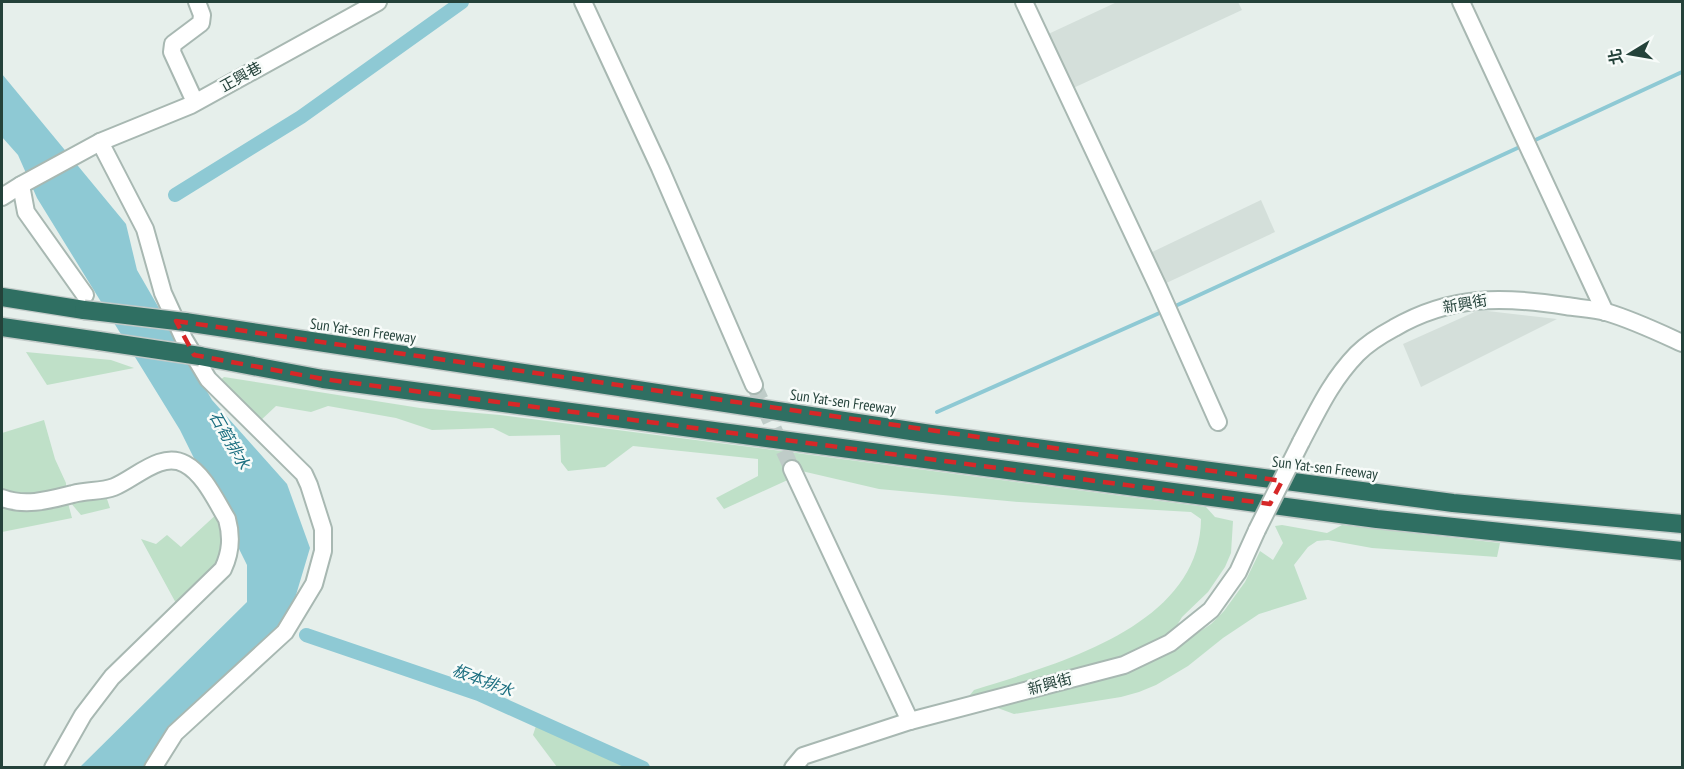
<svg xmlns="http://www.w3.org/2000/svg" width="1684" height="769" font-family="'PT Sans Narrow','Noto Sans TC',sans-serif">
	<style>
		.built { fill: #d4dfda }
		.green { fill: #bfe0c8 }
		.water { fill: #8ec9d4 }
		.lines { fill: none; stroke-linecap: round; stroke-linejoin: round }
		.stream { stroke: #8ec9d4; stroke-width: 4 }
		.canal { stroke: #8ec9d4; stroke-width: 14 }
		.minor-tunnel { stroke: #bfccc8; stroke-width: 16; stroke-dasharray: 16 8; stroke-linecap: butt }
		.minor-casing { stroke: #a8b8b2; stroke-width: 20 }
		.highway-casing { stroke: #c2cac8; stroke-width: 21 }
		.minor { stroke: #fff; stroke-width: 16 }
		.highway { stroke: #2f6f62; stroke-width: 18 }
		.minor-bridge-casing { stroke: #a8b8b2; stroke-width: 20; stroke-linecap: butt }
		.highway-bridge-casing { stroke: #c2cac8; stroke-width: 21; stroke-linecap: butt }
		.minor-bridge { stroke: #fff; stroke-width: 16 }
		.highway-bridge { stroke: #2f6f62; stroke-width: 18 }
		.marked { fill: none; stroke: #d62828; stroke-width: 4.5; stroke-dasharray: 12 8; stroke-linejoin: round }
		.labels { text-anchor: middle; stroke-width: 5; stroke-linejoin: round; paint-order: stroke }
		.street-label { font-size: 15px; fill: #24423a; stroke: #f7fbf9 }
		.water-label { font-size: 16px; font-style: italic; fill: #1c6f80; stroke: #f7fbf9 }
	</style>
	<rect width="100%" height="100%" fill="#e6efeb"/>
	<!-- built -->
	<g class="built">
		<path d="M1117,2H1238L1242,10L1069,90L1044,36Z"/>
		<path d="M1261,200L1275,232L1160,286L1146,255Z"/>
		<path d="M1479,310L1557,319L1421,387L1403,344Z"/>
	</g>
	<!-- green -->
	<g class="green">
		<path d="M26,352L111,360L134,368L47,385Z"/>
		<path d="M224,377L420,408L500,415L766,449L1206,507L1215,517L1233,521L1231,553L1225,567L1208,592L1182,617L1173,632L1124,657L965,701L974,690C1056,664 1200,627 1201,519L1191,512L1019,502L879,489L793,469L792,478L724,509L716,498L758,476V459L633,446L605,467L568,471L561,462L560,435L509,436L493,428L432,430L396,418L328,406L311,412L276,406L259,422L218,382Z"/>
		<path d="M44,420L55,459L66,483V489L13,497L2,492V433Z"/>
		<path d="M94,493L107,499L110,508L81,515L70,502Z"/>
		<path d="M2,503H68L72,518L2,532Z"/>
		<path d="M219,512L224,523L220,566L177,605L141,539L156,544L167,535L181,547Z"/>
		<path d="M1282,525L1327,533L1342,525L1500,543L1497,557L1372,548L1328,540L1317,541L1308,547L1294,565L1307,599L1259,614L1223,638L1188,666L1156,685L1139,692L1121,697L1014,714L995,707L1110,677L1184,642L1211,624L1224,611L1245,582L1260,551L1273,560L1283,543L1275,526Z"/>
		<path d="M537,723L625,767H557L533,735Z"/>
	</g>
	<!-- water -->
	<path class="water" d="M2,74L126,224L137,270L212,400L287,484L310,548L293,605L273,634L152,767H80L247,602V565L180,430L37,198L18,155L2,137Z"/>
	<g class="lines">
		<!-- stream -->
		<g class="stream">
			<path d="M1531,142L1682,72"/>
			<path d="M1171,308L1524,145"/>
			<path d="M937,412L1164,311"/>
		</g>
		<!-- canal -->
		<g class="canal">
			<path d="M175,195L301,117L462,2"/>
			<path d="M306,635L479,694L643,768"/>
		</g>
		<!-- minor-tunnel -->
		<path class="minor-tunnel" d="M754,385L792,469"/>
		<!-- minor casing -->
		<g class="minor-casing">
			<g id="minor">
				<path d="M583,2L660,168L754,385"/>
				<path d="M1024,2L1158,287L1218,422"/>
				<path d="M1461,2L1605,312"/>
				<path d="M195,102L172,52L173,44L201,23L202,15L197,2"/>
				<path d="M100,142L145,229L163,293L184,339L208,379L304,474L309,485L323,529V551L314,584L285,632L175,733L153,768"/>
				<path d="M21,185L26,212L85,295"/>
				<path d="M2,197L21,185L100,142L191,105L378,2"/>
				<path d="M1301,442C1318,410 1331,381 1357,354C1367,344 1381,335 1394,328C1451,295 1503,296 1566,306C1579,308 1594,309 1606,312C1633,320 1658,332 1682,343"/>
				<path d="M792,469L910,721"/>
				<path d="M2,498C26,507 49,500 73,494C87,490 101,492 114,487C136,478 161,451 185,464C204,474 216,501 227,519C232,537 231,552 223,569L112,677L83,715L53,768"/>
				<path d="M793,768L803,756L910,721L1124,665L1170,643L1211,610L1238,572L1257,530"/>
			</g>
		</g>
		<!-- highway casing -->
		<g class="highway-casing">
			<g id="highway">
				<path d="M2,297L84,310"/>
				<path d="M185,322L931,434L1453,503L1682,524"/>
				<path d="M2,327L99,341"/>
				<path d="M200,356L323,379L1377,519L1682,551"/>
			</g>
		</g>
		<!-- minor -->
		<use href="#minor" class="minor"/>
		<!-- highway -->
		<use href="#highway" class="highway"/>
		<!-- minor-bridge casing -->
		<g class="minor-bridge-casing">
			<path id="minor-bridge" d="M1257,530L1301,442"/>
		</g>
		<!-- highway-bridge casing -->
		<g class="highway-bridge-casing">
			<g id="highway-bridge">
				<path d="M84,310L185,322"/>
				<path d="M99,341L200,356"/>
			</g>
		</g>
		<!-- minor-bridge -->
		<use href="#minor-bridge" class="minor-bridge"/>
		<!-- highway-bridge -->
		<use href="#highway-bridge" class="highway-bridge"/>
	</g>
	<!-- marked area -->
	<path class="marked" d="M176,321L1282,481L1270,504L323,379L194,355Z"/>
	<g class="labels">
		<!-- street labels -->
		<g class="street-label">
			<text transform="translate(241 77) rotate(-29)" y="5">正興巷</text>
			<text transform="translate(1465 304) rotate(-10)" y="5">新興街</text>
			<text transform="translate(363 331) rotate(8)" y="5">Sun Yat-sen Freeway</text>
			<text transform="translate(843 402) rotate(8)" y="5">Sun Yat-sen Freeway</text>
			<text transform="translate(1325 468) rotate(7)" y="5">Sun Yat-sen Freeway</text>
			<text transform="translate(1050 684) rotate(-15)" y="5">新興街</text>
		</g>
		<!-- water labels -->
		<g class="water-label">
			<text transform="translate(230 440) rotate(60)" y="6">石筍排水</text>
			<text transform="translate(483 680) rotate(21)" y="6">板本排水</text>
		</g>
	</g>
	<!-- border -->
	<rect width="1684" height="769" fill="none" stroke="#24423a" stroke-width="6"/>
	<!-- north arrow -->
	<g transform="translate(1630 54) rotate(259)" stroke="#f7fbf9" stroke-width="4.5" paint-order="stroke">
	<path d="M0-4.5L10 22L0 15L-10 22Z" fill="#24423a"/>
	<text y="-9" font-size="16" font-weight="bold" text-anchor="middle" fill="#24423a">北</text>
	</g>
</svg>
